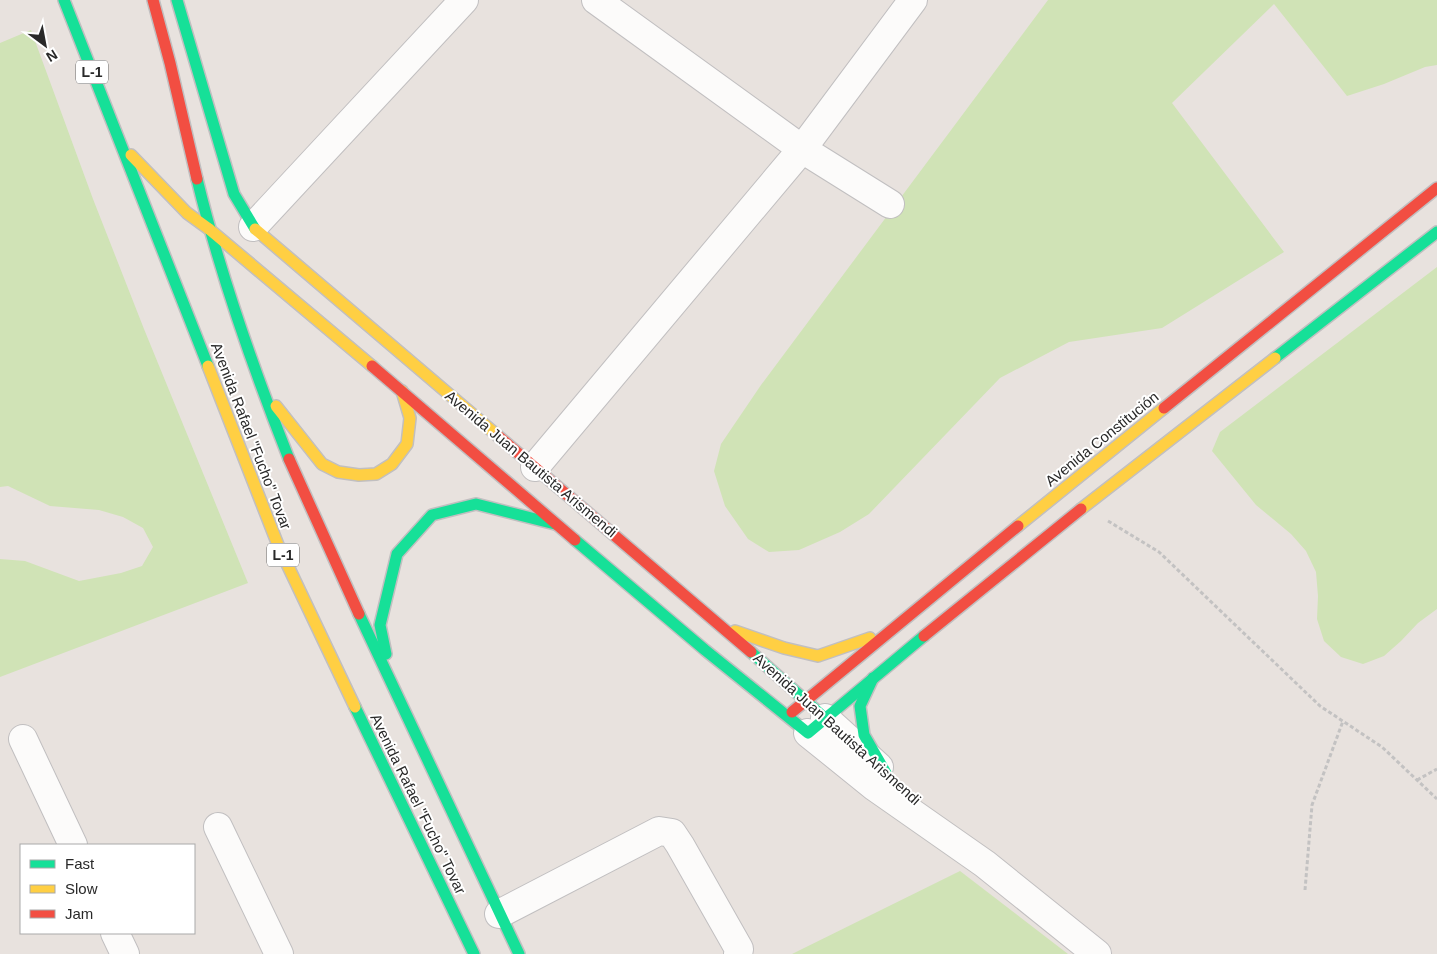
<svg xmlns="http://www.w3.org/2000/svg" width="1437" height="954" font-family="Helvetica,sans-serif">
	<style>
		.green { fill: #d0e3b6 }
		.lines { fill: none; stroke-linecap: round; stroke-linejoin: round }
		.street-casing { stroke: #c1bfc0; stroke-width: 30 }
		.fast-casing { stroke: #c1bfc0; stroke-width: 14 }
		.slow-casing { stroke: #c1bfc0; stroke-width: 14 }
		.jam-casing { stroke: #c1bfc0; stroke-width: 14 }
		.path { stroke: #c3c2c2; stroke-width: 3; stroke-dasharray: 4 2.5; stroke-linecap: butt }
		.street { stroke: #fcfbfa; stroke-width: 28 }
		.fast { stroke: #16e098; stroke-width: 11 }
		.slow { stroke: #ffcf43; stroke-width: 11 }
		.jam { stroke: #f24e42; stroke-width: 11 }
		.labels { text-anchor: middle; stroke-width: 4; stroke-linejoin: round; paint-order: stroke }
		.shield { fill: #fff; stroke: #696969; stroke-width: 1 }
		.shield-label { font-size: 14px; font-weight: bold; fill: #292929 }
		.street-label { font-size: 15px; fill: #292929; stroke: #fff }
	</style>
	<rect width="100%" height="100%" fill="#e8e2de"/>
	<!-- green -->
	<g class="green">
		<path d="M1048,0H1437V65L1425,67L1384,84L1347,96L1274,4L1172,103L1284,252L1162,328L1069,342L1000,378L869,514L840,532L799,550L769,552L748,539L725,506L714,471L721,444L761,385Z"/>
		<path d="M31,30L93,199L144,329L248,583L0,677V559L25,561L79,581L121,573L142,566L153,547L143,528L123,517L99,510L50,506L8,486L0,487V43Z"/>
		<path d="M1437,267V609L1418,623L1401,641L1384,656L1363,664L1341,657L1324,641L1317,619L1318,596L1316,572L1306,551L1291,534L1256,505L1212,451L1220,432Z"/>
		<path d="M960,871L1068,954H792Z"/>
	</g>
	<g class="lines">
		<!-- street casing -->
		<g class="street-casing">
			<g id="street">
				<path d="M596,0L802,149L890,204"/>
				<path d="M253,227L464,0"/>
				<path d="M535,467L802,149L913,0"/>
				<path d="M825,718L879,767"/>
				<path d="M808,733L875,787L985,864L1097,954"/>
				<path d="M23,739L73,845"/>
				<path d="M218,827L279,954"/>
				<path d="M499,914L659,831L672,833L680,845L739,949L738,954"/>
				<path d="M115,933L125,954"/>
			</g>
		</g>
		<!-- fast casing -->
		<g class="fast-casing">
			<g id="fast">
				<path d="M64,0L208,366"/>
				<path d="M177,0L234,194L255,229"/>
				<path d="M197,179C220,274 253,368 289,459"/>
				<path d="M1275,358L1437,232"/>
				<path d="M575,540L705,650L808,733L924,636"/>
				<path d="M359,614L519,954"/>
				<path d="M751,652L825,718"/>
				<path d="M386,654L380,625L397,554L432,515L476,504L555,524"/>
				<path d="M873,678L860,706L864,735L886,773"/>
				<path d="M355,707L474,954"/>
			</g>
		</g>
		<!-- slow casing -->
		<g class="slow-casing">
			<g id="slow">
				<path d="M131,155L187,213L209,229"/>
				<path d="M209,229L372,366"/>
				<path d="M255,229L498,436"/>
				<path d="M208,366L278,545L355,707"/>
				<path d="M276,406L322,464L338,472L359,475L376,474L392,464L407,444L410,418L402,391"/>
				<path d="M1081,509L1275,358"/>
				<path d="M1018,526L1164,408"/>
				<path d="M735,631L784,648L818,656L870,638"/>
			</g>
		</g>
		<!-- jam casing -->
		<g class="jam-casing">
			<g id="jam">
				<path d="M153,0L170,63L197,179"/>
				<path d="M372,366L575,540"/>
				<path d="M1164,408L1437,188"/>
				<path d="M498,436L751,652"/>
				<path d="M289,459L359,614"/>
				<path d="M924,636L1081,509"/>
				<path d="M792,712L1018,526"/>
			</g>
		</g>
		<!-- path -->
		<g class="path">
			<path d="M1108,521L1159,552L1320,706L1382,747L1437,799"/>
			<path d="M1417,780L1437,769"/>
			<path d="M1305,890L1312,805L1343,721"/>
		</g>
		<!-- street -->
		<use href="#street" class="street"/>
		<!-- fast -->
		<use href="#fast" class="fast"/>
		<!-- slow -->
		<use href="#slow" class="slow"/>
		<!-- jam -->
		<use href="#jam" class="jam"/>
	</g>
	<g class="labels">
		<!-- shield labels -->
		<g class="shield">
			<rect x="76" y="60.5" width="32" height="23" rx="4"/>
			<rect x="267" y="543.5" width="32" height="23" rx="4"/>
		</g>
		<g class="shield-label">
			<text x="92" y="77">L-1</text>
			<text x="283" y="560">L-1</text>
		</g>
		<!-- street labels -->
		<g class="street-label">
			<text transform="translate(251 436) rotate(69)" y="5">Avenida Rafael "Fucho" Tovar</text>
			<text transform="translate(1102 439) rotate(-39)" y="5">Avenida Constitución</text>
			<text transform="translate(531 464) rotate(40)" y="5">Avenida Juan Bautista Arismendi</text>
			<text transform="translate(837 729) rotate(42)" y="5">Avenida Juan Bautista Arismendi</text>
			<text transform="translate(418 804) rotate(64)" y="5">Avenida Rafael "Fucho" Tovar</text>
		</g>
	</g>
	<!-- legend -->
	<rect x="20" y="844" width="175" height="90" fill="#ffffff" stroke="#a9a9a9"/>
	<rect x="30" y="860" width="25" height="8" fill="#16e098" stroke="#a9a9a9"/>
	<text x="65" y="869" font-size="15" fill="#292929">Fast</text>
	<rect x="30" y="885" width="25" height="8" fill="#ffcf43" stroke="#a9a9a9"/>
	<text x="65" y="894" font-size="15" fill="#292929">Slow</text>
	<rect x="30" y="910" width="25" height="8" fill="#f24e42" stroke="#a9a9a9"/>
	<text x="65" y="919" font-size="15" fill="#292929">Jam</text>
	<!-- north arrow -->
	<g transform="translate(45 45) rotate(148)" stroke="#ffffff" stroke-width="4" paint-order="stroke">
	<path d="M0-4L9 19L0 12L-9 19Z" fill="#292929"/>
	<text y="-8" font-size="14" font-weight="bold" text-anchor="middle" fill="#292929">N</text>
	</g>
</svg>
